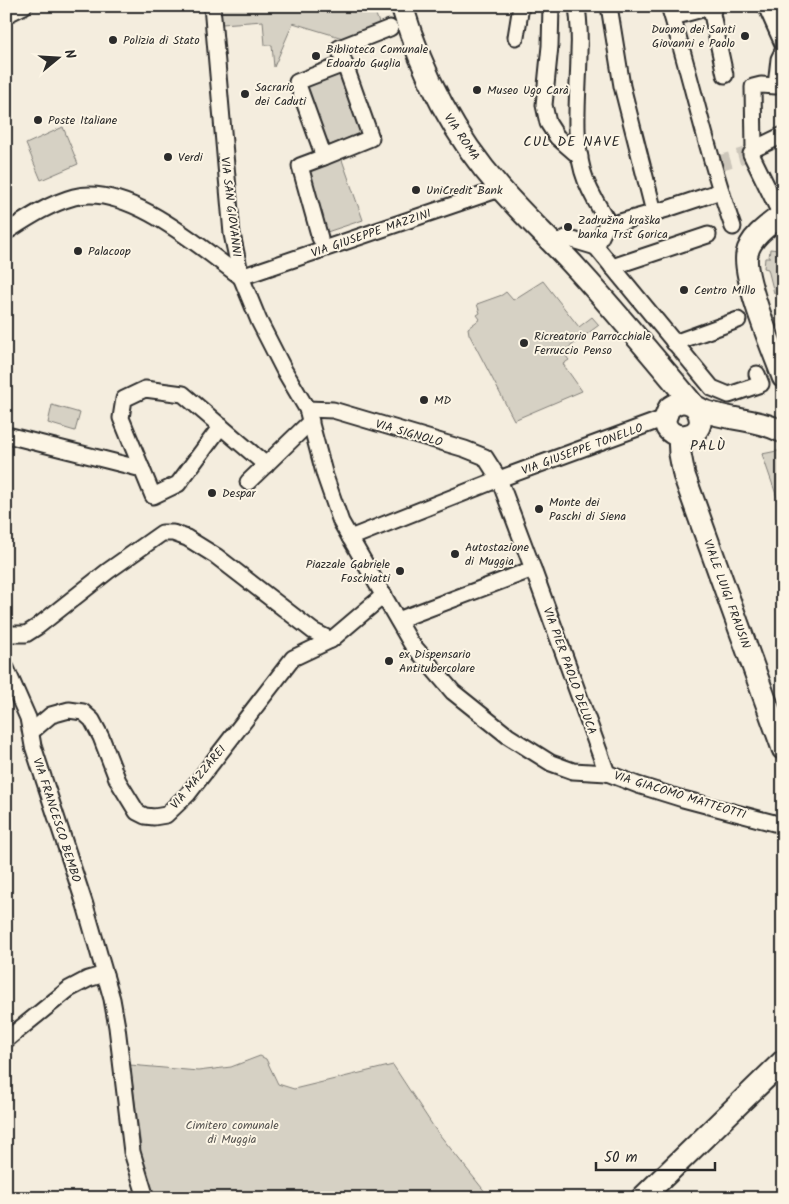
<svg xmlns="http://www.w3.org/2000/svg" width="789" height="1204" font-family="Kalam,sans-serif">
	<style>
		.green { fill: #d6d1c4; stroke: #807e78 }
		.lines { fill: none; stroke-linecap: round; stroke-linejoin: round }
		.street-tunnel { stroke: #ccc6ba; stroke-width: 15; stroke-dasharray: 15 8; stroke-linecap: butt }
		.street-casing { stroke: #2b2b2b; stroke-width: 19 }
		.secondary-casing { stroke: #2b2b2b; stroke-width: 25 }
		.street { stroke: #fcf5e5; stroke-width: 15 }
		.secondary { stroke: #fcf5e5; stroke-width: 21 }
		.poi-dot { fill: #2b2b2b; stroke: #fcf5e5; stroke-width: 2 }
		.labels { text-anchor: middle; stroke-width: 4; stroke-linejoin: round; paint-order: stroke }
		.poi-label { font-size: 12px; fill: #2b2b2b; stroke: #fcf5e5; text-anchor: start }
		.street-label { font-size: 12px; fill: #2b2b2b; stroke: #fcf5e5 }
		.park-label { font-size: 12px; fill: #565451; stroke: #fcf5e5 }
		.neighbourhood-label { font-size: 14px; letter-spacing: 1px; fill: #2b2b2b; stroke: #fcf5e5 }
	</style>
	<rect width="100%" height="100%" fill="#f4edde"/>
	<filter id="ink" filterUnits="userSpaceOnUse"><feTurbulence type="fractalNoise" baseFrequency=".02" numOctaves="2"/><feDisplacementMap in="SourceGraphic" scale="10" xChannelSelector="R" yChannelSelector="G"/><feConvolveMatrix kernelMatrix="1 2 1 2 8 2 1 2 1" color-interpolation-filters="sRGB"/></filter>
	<g filter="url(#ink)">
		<!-- green -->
		<g class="green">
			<path d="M221,6H373L380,26L346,39L293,23L274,67L272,45H265L263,21L222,24Z"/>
			<path d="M338,71L361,133L325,147L302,84Z"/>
			<path d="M63,127L78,164L41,180L26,144Z"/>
			<path d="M341,157L363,220L324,233L307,169Z"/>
			<path d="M770,249L779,250L776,292L774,293L768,269L764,268L765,258H769Z"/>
			<path d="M543,281L579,327L592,317L599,325L563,352L569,360L563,364L582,391L514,420L469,334L468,328L480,319L477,315L480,313L477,304L502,295L506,292L513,300Z"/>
			<path d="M52,405L80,413L75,431L48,423Z"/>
			<path d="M777,451L783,452V502L779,503L762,454Z"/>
			<path d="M260,1056L266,1059L278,1084L294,1089L393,1065L435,1129L490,1198H155L138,1148L141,1147L130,1065L198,1071L231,1067Z"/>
		</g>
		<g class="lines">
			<!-- street-tunnel -->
			<path class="street-tunnel" d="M716,164L745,155"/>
			<!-- street casing -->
			<g class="street-casing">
				<g id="street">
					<path d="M212,6L232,234L241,277L259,321L284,370L307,409L325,476L341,522L411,643L453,692L508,736L551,763L573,771L607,773L638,785L683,799L774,823L783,824"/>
					<path d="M551,6L550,46L544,105L548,123L557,137L580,157"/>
					<path d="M577,6C579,22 580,37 579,52C579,92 571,143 586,181C592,196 601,211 610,225"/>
					<path d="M609,6L622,86L654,212"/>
					<path d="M669,6C692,79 707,155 733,227"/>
					<path d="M714,6L712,14L725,75"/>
					<path d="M766,6L783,44"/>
					<path d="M6,15L24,6"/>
					<path d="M673,17L713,6"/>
					<path d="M516,37L521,6"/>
					<path d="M754,149L783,135"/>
					<path d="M324,157L371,138L339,48L390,28"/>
					<path d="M778,209L751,154L754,149L753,87L761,85L776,86L779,59L783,51"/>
					<path d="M6,232C28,218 49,204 74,197C128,183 200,247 241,277"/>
					<path d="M320,238L300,166L324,157L297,82L344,64"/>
					<path d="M561,241L566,238L596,247L606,226L667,209L721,191"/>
					<path d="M596,247L712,388L729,395L761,384L757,374"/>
					<path d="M612,267L708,235"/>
					<path d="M241,277L500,189"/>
					<path d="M674,343L738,320"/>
					<path d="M307,409L333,410L465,449L485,457L499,479L533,569L398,620"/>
					<path d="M221,426L178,484L153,496L121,418L124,399L145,389L183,394L266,465"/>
					<path d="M7,435L142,469"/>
					<path d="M248,482L311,421"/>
					<path d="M350,538L499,479L665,418"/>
					<path d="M533,569L607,773"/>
					<path d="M6,634H26L37,627L108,571L162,533H173L187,538L216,556L313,631L331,640L384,595"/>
					<path d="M6,668L28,718L33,746L85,905L112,999L117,1027L132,1152L146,1198"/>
					<path d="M31,732L51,715L69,710L83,712L92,720L101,737L118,781L137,812L145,816L154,817L166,815L188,794L293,658L331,640"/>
					<path d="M6,1040L69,989L88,979L105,974"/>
				</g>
			</g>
			<!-- secondary casing -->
			<g class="secondary-casing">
				<g id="secondary">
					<path d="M402,6C422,74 453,135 500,188C524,216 553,242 578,270C619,315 657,361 696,408C715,439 664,446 665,419C666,416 668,411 669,408C674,405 677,402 683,402C690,402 698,408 704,411C730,420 758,419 783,432"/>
					<path d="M783,214C770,224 750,237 747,254C742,276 774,353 783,377"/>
					<path d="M679,436L680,454L684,475L783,749"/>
					<path d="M642,1198L783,1061"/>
				</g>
			</g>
			<!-- street -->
			<use href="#street" class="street"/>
			<!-- secondary -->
			<use href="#secondary" class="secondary"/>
		</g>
	</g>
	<!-- markers -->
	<g class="poi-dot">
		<circle cx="745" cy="36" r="5"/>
		<circle cx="113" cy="40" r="5"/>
		<circle cx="316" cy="56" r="5"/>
		<circle cx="477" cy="90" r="5"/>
		<circle cx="245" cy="94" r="5"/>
		<circle cx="38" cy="120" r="5"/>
		<circle cx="168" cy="157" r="5"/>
		<circle cx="416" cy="190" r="5"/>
		<circle cx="568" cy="227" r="5"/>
		<circle cx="78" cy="251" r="5"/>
		<circle cx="684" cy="290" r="5"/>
		<circle cx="524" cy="343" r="5"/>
		<circle cx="424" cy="400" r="5"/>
		<circle cx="212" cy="493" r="5"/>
		<circle cx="539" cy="509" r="5"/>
		<circle cx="455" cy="554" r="5"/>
		<circle cx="400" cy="571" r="5"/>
		<circle cx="389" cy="661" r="5"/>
	</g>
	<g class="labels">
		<!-- poi labels -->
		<g class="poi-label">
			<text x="735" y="33" text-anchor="end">Duomo dei Santi<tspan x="735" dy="14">Giovanni e Paolo</tspan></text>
			<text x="123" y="44">Polizia di Stato</text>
			<text x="326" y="53">Biblioteca Comunale<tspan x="326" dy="14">Edoardo Guglia</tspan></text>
			<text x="255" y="91">Sacrario<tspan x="255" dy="14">dei Caduti</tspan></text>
			<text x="487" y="94">Museo Ugo Carà</text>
			<text x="48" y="124">Poste Italiane</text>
			<text x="178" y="161">Verdi</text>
			<text x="426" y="194">UniCredit Bank</text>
			<text x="578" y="224">Zadružna kraška<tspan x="578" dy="14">banka Trst Gorica</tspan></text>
			<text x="88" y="255">Palacoop</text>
			<text x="694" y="294">Centro Millo</text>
			<text x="534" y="340">Ricreatorio Parrocchiale<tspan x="534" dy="14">Ferruccio Penso</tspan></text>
			<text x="434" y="404">MD</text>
			<text x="222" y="497">Despar</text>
			<text x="549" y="506">Monte dei<tspan x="549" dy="14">Paschi di Siena</tspan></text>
			<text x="465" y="551">Autostazione<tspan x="465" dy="14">di Muggia</tspan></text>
			<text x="390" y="568" text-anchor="end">Piazzale Gabriele<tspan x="390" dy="14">Foschiatti</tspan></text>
			<text x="399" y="658">ex Dispensario<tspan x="399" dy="14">Antitubercolare</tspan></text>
		</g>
		<!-- street labels -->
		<g class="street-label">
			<text transform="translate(462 137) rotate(56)" y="4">VIA ROMA</text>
			<text transform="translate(231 207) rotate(83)" y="4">VIA SAN GIOVANNI</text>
			<text transform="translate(371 233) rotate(-19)" y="4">VIA GIUSEPPE MAZZINI</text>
			<text transform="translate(409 433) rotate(16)" y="4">VIA SIGNOLO</text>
			<text transform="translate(582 449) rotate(-20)" y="4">VIA GIUSEPPE TONELLO</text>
			<text transform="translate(727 594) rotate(70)" y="4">VIALE LUIGI FRAUSIN</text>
			<text transform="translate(570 671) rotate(70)" y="4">VIA PIER PAOLO DELUCA</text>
			<text transform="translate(198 777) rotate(-50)" y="4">VIA MAZZAREI</text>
			<text transform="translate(680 795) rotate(17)" y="4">VIA GIACOMO MATTEOTTI</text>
			<text transform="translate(57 820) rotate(72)" y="4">VIA FRANCESCO BEMBO</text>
		</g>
		<!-- park labels -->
		<g class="park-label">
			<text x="232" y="1129">Cimitero comunale<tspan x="232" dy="14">di Muggia</tspan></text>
		</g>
		<!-- neighbourhood labels -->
		<g class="neighbourhood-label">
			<text x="572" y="146">CUL DE NAVE</text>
			<text x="708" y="450">PALÙ</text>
		</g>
	</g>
	<!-- margin -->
	<rect width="789" height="1204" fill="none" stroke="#fcf5e5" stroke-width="25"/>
	<rect x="12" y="12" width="764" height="1179" fill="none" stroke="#2b2b2b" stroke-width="2" filter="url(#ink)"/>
	<!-- north arrow -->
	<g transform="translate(58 58) rotate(72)" stroke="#fcf5e5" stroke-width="4" paint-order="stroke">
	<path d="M0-4L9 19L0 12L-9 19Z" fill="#2b2b2b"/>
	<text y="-8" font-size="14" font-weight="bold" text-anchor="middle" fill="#2b2b2b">N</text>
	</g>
	<!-- scale -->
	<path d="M596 1162v8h119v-8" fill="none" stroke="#2b2b2b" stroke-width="2.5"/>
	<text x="604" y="1162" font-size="15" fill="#2b2b2b" stroke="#fcf5e5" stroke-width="4" paint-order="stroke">50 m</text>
</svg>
